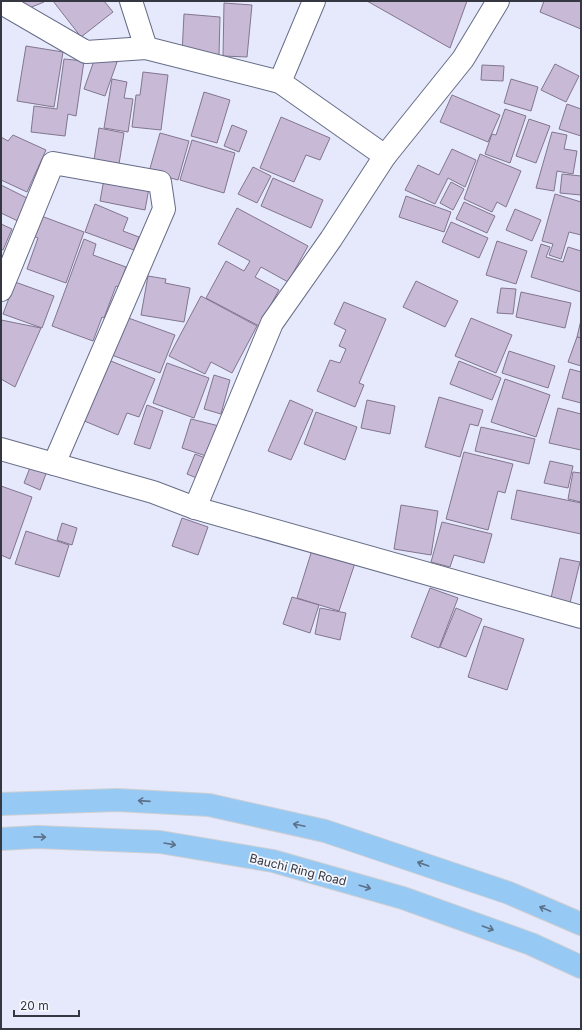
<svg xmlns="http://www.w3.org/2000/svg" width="582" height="1030" font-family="Inter,sans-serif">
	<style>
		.building { fill: #c8bad7; stroke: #82758f }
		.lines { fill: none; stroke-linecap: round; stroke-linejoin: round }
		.minor-casing { stroke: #676c87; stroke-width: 24 }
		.primary-casing { stroke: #cfcfd2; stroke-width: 24 }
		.minor { stroke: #fff; stroke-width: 22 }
		.primary { stroke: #97c9f5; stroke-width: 22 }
		.oneway { stroke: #5c718a }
		.labels { text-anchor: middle; stroke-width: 3.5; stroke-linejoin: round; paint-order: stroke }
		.street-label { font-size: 12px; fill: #353743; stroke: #f5f7fd }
	</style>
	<rect width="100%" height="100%" fill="#e5e9fb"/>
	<!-- building -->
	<g class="building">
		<path d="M18,1H44V2L22,11Z"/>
		<path d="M53,1H104L113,12L81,37Z"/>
		<path d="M367,1H467L450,48Z"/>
		<path d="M544,1H581V29L540,12Z"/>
		<path d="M224,3L252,5L247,57L223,56Z"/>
		<path d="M184,14L220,17L219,55L182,54Z"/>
		<path d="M26,46L63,52L54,107L17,101Z"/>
		<path d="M96,55L117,62L105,96L84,89Z"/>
		<path d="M64,59L84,61L76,116L68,114L65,136L31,132L34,106L57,109Z"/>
		<path d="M555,64L579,76L566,102L541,90Z"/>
		<path d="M482,65L504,66L503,81L481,80Z"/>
		<path d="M143,72L168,75L161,130L132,127L136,95H140Z"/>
		<path d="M112,79L127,82L124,98L133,99L128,132L104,128Z"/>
		<path d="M511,79L538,87L531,111L504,103Z"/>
		<path d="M204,92L230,100L217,143L191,136Z"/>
		<path d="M452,95L500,115L488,142L440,122Z"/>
		<path d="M567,104L581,109V136L559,129Z"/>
		<path d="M505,109L526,116L510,163L485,154L492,134L496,135Z"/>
		<path d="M281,117L330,138L320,160L306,155L294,182L260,168Z"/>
		<path d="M529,119L550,126L536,163L516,156Z"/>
		<path d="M232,125L247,131L239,152L224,146Z"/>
		<path d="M99,128L124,133L119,164L94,160Z"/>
		<path d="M552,132L567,135L564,149L577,151L573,174L557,171L554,191L536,188Z"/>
		<path d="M160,133L189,141L178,180L149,172Z"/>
		<path d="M13,135L46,150L27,192L1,180V137L8,141Z"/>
		<path d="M192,140L235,153L224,193L180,180Z"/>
		<path d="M452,149L476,160L465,187L448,178L435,204L405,190L418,165L439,175Z"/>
		<path d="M480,154L521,171L506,207L497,202L492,212L464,199Z"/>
		<path d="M253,167L271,176L257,203L238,194Z"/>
		<path d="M562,174L581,176V195L560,193Z"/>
		<path d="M273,178L323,200L311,228L261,206Z"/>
		<path d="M104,179L149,188L145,210L100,201Z"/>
		<path d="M451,182L464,189L453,210L440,203Z"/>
		<path d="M1,185L27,198L22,223L1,213Z"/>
		<path d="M555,194L581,202V235L569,232L561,259L549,255L553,244L542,241Z"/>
		<path d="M406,196L451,212L444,232L399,217Z"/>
		<path d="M464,202L495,216L487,233L456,219Z"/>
		<path d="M95,204L128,218L123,231L139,237L134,250L85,232Z"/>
		<path d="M237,208L308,246L288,282L261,267L255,277L279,290L259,326L206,298L226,261L244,271L250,261L218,244Z"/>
		<path d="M515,209L541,220L532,241L506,230Z"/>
		<path d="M36,214L84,232L66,283L27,269L38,238L29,234Z"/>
		<path d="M451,222L488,238L479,258L442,242Z"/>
		<path d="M1,224L12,229L3,250L1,249Z"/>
		<path d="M84,239L96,244L93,255L126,267L119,287L116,286L104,318L102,317L93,341L52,326Z"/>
		<path d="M497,241L527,251L516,284L486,275Z"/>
		<path d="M541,244L550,247L546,257L563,262L568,247L581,251V292L531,277Z"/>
		<path d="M148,276L166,279L165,283L190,288L184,322L141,315Z"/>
		<path d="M416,281L458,301L445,327L403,307Z"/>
		<path d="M15,282L54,296L42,328L3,314Z"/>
		<path d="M501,288L516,289L513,314L497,313Z"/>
		<path d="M521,292L571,303L565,328L516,317Z"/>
		<path d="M201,296L257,326L232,373L211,362L205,374L169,356Z"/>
		<path d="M344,302L386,319L359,383L364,385L355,407L317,391L330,360L340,363L346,349L339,346L346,330L334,324Z"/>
		<path d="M123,316L175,335L160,373L109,354Z"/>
		<path d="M471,318L512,335L496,373L455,356Z"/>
		<path d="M1,320L41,328L15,387L1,379Z"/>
		<path d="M581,320V338L577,337Z"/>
		<path d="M577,337L581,338V366L568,362Z"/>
		<path d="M509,351L555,366L548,388L502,373Z"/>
		<path d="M106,359L155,379L139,417L127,413L118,435L82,420Z"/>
		<path d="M459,361L501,378L492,400L450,384Z"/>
		<path d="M167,363L209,378L194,418L153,403Z"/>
		<path d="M570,369L581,372V403L562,398Z"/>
		<path d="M214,375L230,380L221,414L204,409Z"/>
		<path d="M505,379L550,395L536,437L491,422Z"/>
		<path d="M439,397L483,410L478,426L470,424L460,457L425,447Z"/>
		<path d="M290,400L313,410L291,460L268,451Z"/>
		<path d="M367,400L395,406L390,434L361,428Z"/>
		<path d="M147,405L163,411L150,449L134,444Z"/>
		<path d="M558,408L581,414V450L549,443Z"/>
		<path d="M316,412L357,427L345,460L304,444Z"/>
		<path d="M191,419L219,426L209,457L182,448Z"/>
		<path d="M481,427L535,439L529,464L475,451Z"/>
		<path d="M464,452L513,464L505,493L498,491L488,530L446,519Z"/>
		<path d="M195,454L208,459L199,479L187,474Z"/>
		<path d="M550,461L573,466L568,488L544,483Z"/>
		<path d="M31,465L47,471L40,490L24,483Z"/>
		<path d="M573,472L581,473V502L568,499Z"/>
		<path d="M1,486L32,497L10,559L1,555Z"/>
		<path d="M517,490L581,503V534L511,519Z"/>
		<path d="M401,505L438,511L431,555L394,549Z"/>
		<path d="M182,518L208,527L198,555L172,546Z"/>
		<path d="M442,522L492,534L484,563L454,555L450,567L431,562Z"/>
		<path d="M62,523L77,528L72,545L57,540Z"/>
		<path d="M26,531L69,545L59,577L15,564Z"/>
		<path d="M312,550L355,563L339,611L297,598Z"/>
		<path d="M560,558L580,562L570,603L551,598Z"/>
		<path d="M430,588L458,598L439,648L411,637Z"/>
		<path d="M292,597L319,605L310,633L283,624Z"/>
		<path d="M320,608L346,613L340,640L315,634Z"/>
		<path d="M456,608L482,619L466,657L440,647Z"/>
		<path d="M484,626L524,639L507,690L468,677Z"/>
	</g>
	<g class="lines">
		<!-- minor casing -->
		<g class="minor-casing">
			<g id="minor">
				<path d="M4,1L5,5L86,52L146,48L280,82"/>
				<path d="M131,1L146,48"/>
				<path d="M385,156L463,59L498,1"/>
				<path d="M1,290L53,163L160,182L164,209L54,464"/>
				<path d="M1,449L153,492L195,508L581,617"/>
				<path d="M195,508L272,323L331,239L385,156L280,82L314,1"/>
			</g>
		</g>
		<!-- primary casing -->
		<g class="primary-casing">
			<g id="primary">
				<path d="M1,804L117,800L209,805L325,831L509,893L581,924"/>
				<path d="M1,839L37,837L160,842L273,861L403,898L531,944L581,967"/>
			</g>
		</g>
		<!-- minor -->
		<use href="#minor" class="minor"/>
		<!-- primary -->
		<use href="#primary" class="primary"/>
	</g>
	<!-- one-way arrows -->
	<defs><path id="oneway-shaft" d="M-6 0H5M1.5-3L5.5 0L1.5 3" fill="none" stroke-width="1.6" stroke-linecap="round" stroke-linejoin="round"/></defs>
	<g class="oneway">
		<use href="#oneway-shaft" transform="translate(144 801) rotate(-176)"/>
		<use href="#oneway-shaft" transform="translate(299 825) rotate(-168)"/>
		<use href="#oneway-shaft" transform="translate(40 837) rotate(1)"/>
		<use href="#oneway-shaft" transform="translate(170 844) rotate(10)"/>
		<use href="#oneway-shaft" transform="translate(423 864) rotate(-161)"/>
		<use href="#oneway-shaft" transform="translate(365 887) rotate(16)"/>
		<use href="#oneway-shaft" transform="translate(545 909) rotate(-157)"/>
		<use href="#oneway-shaft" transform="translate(488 928) rotate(20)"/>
	</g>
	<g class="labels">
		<!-- street labels -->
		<g class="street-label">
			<text transform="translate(298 870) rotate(14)" y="4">Bauchi Ring Road</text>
		</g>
	</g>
	<!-- border -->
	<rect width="582" height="1030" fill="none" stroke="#353743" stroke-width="4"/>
	<!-- scale -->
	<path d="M14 1010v6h65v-6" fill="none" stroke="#353743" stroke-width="2"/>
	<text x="20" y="1010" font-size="12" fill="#353743" stroke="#f5f7fd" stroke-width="3" paint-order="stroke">20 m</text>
</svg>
